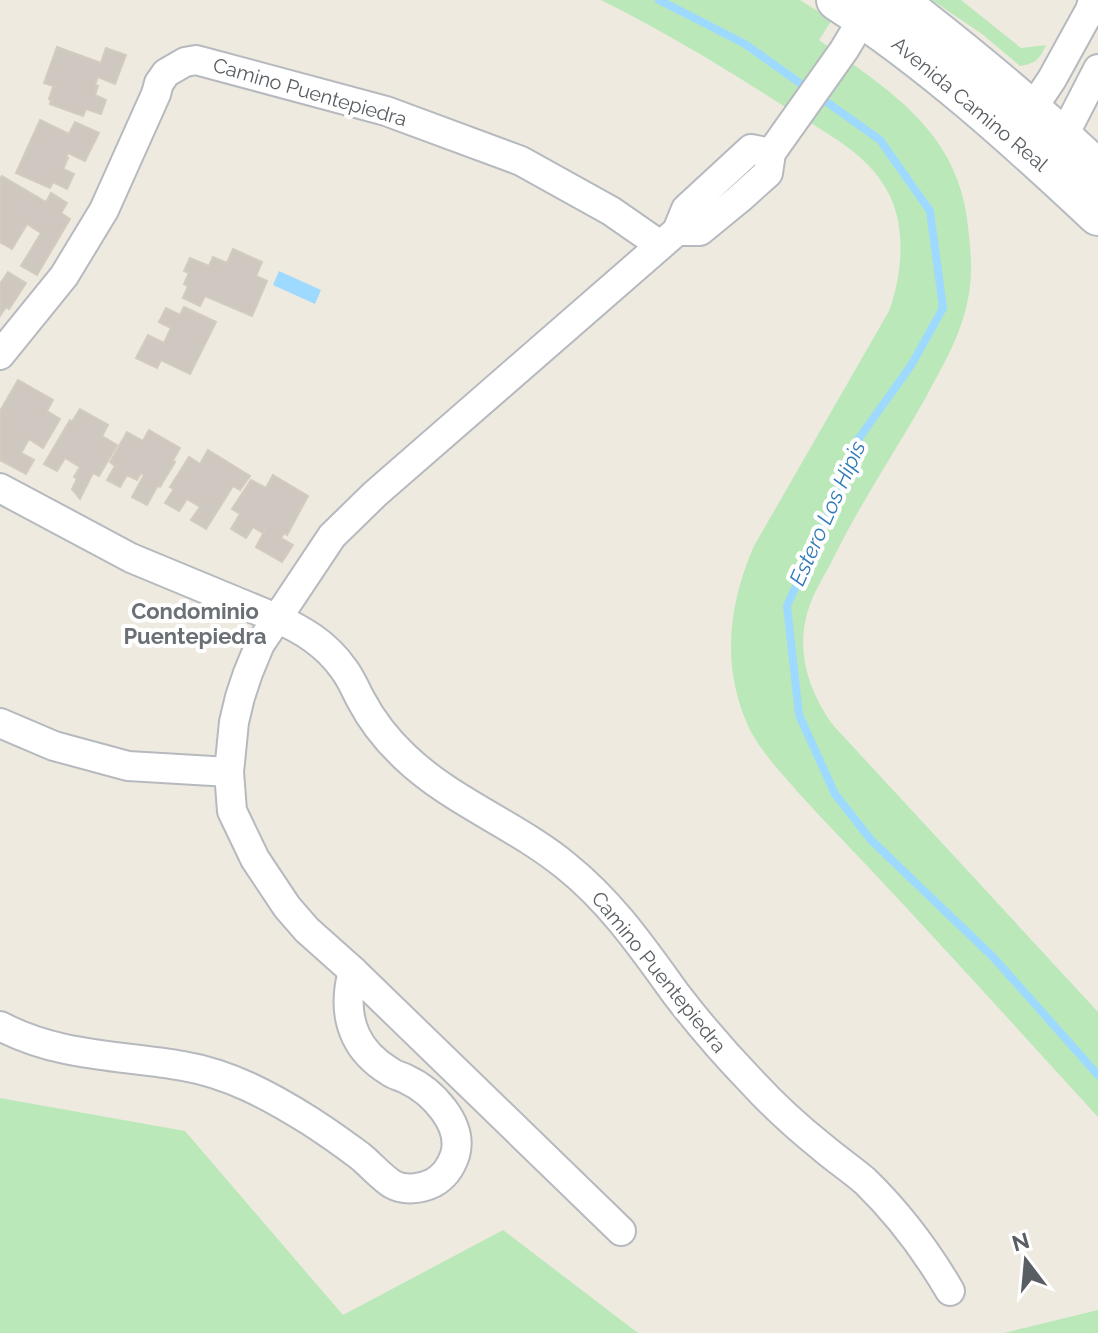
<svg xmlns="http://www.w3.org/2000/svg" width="1098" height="1333" font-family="Raleway,sans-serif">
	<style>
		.green { fill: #bbe8b9 }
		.water { fill: #9ed9ff }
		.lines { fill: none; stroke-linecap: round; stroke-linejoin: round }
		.stream { stroke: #9ed9ff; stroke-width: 8 }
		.building { fill: #cec8c1; stroke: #d3cbbe; stroke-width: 2 }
		.street-casing { stroke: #b6b9be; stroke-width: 32 }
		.secondary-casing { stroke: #b6bbc1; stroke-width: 44 }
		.street { stroke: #fff; stroke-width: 28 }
		.secondary { stroke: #fff; stroke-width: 40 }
		.labels { text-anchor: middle; stroke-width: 8; stroke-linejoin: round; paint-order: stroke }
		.street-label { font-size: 20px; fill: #595e63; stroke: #fff }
		.water-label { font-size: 22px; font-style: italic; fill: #317abb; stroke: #fff }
		.neighbourhood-label { font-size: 22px; font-weight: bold; fill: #6a7075; stroke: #fff }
	</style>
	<rect width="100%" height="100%" fill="#eeeae0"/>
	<!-- green -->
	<g class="green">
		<path d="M601,0H800L832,20L819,40C859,69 904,97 934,137C954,164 965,194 968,227C971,251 973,275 968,299C961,336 942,367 925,399C895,452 861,502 834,557C823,579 809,598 805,623C798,660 812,696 833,725L1098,1012V1117C1023,1035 948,952 872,871C844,841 815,812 789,782C774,765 759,748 749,728C721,667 728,605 754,546L889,311C903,273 907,222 885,187C866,154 828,134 796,114C733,73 669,34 601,0Z"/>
		<path d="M932,0H961L1021,48L1046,45C1040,59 1035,64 1020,66L982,34Z"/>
		<path d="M0,1098L185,1131L343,1315L503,1230L638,1333H0Z"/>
		<path d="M1098,1310V1333H1004Z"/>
	</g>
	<!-- water -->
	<path class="water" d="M279,271L321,290L315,304L273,285Z"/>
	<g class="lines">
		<!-- stream -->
		<path class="stream" d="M659,0L745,44L880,140L930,211L943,308L912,364L857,441L827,517L787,606L799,715L835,794L871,840L993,957L1098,1075"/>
	</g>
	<!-- building -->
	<g class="building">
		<path d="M57,47L101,63L106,48L126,55L115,84L98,77L95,85L98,86L95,95L106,100L101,114L86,109L83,116L50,104L51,100L49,99L53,87H57L44,83Z"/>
		<path d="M40,120L69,134L75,122L99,133L85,161L68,153L66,158H68L63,169L74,174L67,189L53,182L50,188L16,173Z"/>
		<path d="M2,176L46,202L51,193L67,203L61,213L70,219L37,275L21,266L41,233L27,224L12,249L0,242V179Z"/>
		<path d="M233,249L262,262L256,276L267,281L252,316L205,296L200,306L183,298L188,286L184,284L189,273L184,271L190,258L209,266L213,257L227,263Z"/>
		<path d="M8,272L26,283L9,309L6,307L0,316V284Z"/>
		<path d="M184,307L216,322L190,374L161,360L157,368L136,358L148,335L164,343L171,328L159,322L166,308L180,315Z"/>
		<path d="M18,380L53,400L47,411L60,419L43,448L29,439L21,453L34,460L26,474L0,460V411Z"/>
		<path d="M80,409L108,425L102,436L117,445L99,476L93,473L80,499L72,489L77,479L74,477L80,467L65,458L57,471L44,464L70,420L72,422Z"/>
		<path d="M149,430L180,448L173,460L175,462L160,487L158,485L147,505L132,497L144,475L141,473L137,480L127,475L120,487L107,480L115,466L110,462L127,432L143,441Z"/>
		<path d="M208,450L250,476L240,490L233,486L206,529L191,520L200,507L187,499L179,511L165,503L174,489L170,487L189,457L200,464Z"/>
		<path d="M273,475L308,496L287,535L284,533L281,538L293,545L282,562L256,547L266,528L263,533L253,527L246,538L231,529L240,514L232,509L251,480L266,488Z"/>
	</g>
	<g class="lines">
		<!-- street casing -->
		<g class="street-casing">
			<g id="street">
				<path d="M1022,124L1052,79L1090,10L1093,0"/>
				<path d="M1053,150L1063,137L1098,69"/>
				<path d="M677,231H700L739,199L768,173L771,153L844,50L874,0"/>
				<path d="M0,355L64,276L104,210L156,94L159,83L166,73L185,62L196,60L386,111L521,161L611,211L660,245"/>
				<path d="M0,488L131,558L276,618C303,630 326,644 343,668C351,678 355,689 361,700C372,721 388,741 405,757C452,802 516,825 566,866C611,902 642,947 676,994C699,1024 725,1054 751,1081C773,1105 797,1127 822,1147C836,1159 851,1169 865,1181C899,1214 926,1250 950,1291"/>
				<path d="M0,723L54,746L128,766L229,772"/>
				<path d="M0,1026C59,1057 119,1055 183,1066C230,1074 270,1096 310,1121C327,1132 344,1144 360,1156C371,1165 381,1177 392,1184C404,1191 421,1189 433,1183C444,1177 451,1167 455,1155C464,1124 432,1091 406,1079C400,1076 394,1075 389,1071C376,1063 363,1051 356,1036C346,1015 347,993 353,971"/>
				<path d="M621,1231L353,971L307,930L287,907L255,859L232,811L229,772L234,722L240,697L248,673L260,644L332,536L375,494L677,231L686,209L751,149L771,153"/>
			</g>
		</g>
		<!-- secondary casing -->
		<g class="secondary-casing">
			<g id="secondary">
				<path d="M837,0C931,61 1016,138 1098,215"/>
				<path d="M896,0C966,54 1034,110 1098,171"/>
			</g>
		</g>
		<!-- street -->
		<use href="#street" class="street"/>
		<!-- secondary -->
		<use href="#secondary" class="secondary"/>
	</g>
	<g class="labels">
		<!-- street labels -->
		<g class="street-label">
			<text transform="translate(310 92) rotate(16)" y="7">Camino Puentepiedra</text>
			<text transform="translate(970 104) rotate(40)" y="7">Avenida Camino Real</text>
			<text transform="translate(659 972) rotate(51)" y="7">Camino Puentepiedra</text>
		</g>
		<!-- water labels -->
		<g class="water-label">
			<text transform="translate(827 513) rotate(-66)" y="8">Estero Los Hipis</text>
		</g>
		<!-- neighbourhood labels -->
		<g class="neighbourhood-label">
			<text x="195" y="619">Condominio<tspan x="195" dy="25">Puentepiedra</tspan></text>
		</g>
	</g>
	<!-- north arrow -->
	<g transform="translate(1026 1261) rotate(344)" stroke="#ffffff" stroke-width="6" paint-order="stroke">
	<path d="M0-6L14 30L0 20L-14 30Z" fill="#595e63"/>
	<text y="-12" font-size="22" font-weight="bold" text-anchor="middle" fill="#595e63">N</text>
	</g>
</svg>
